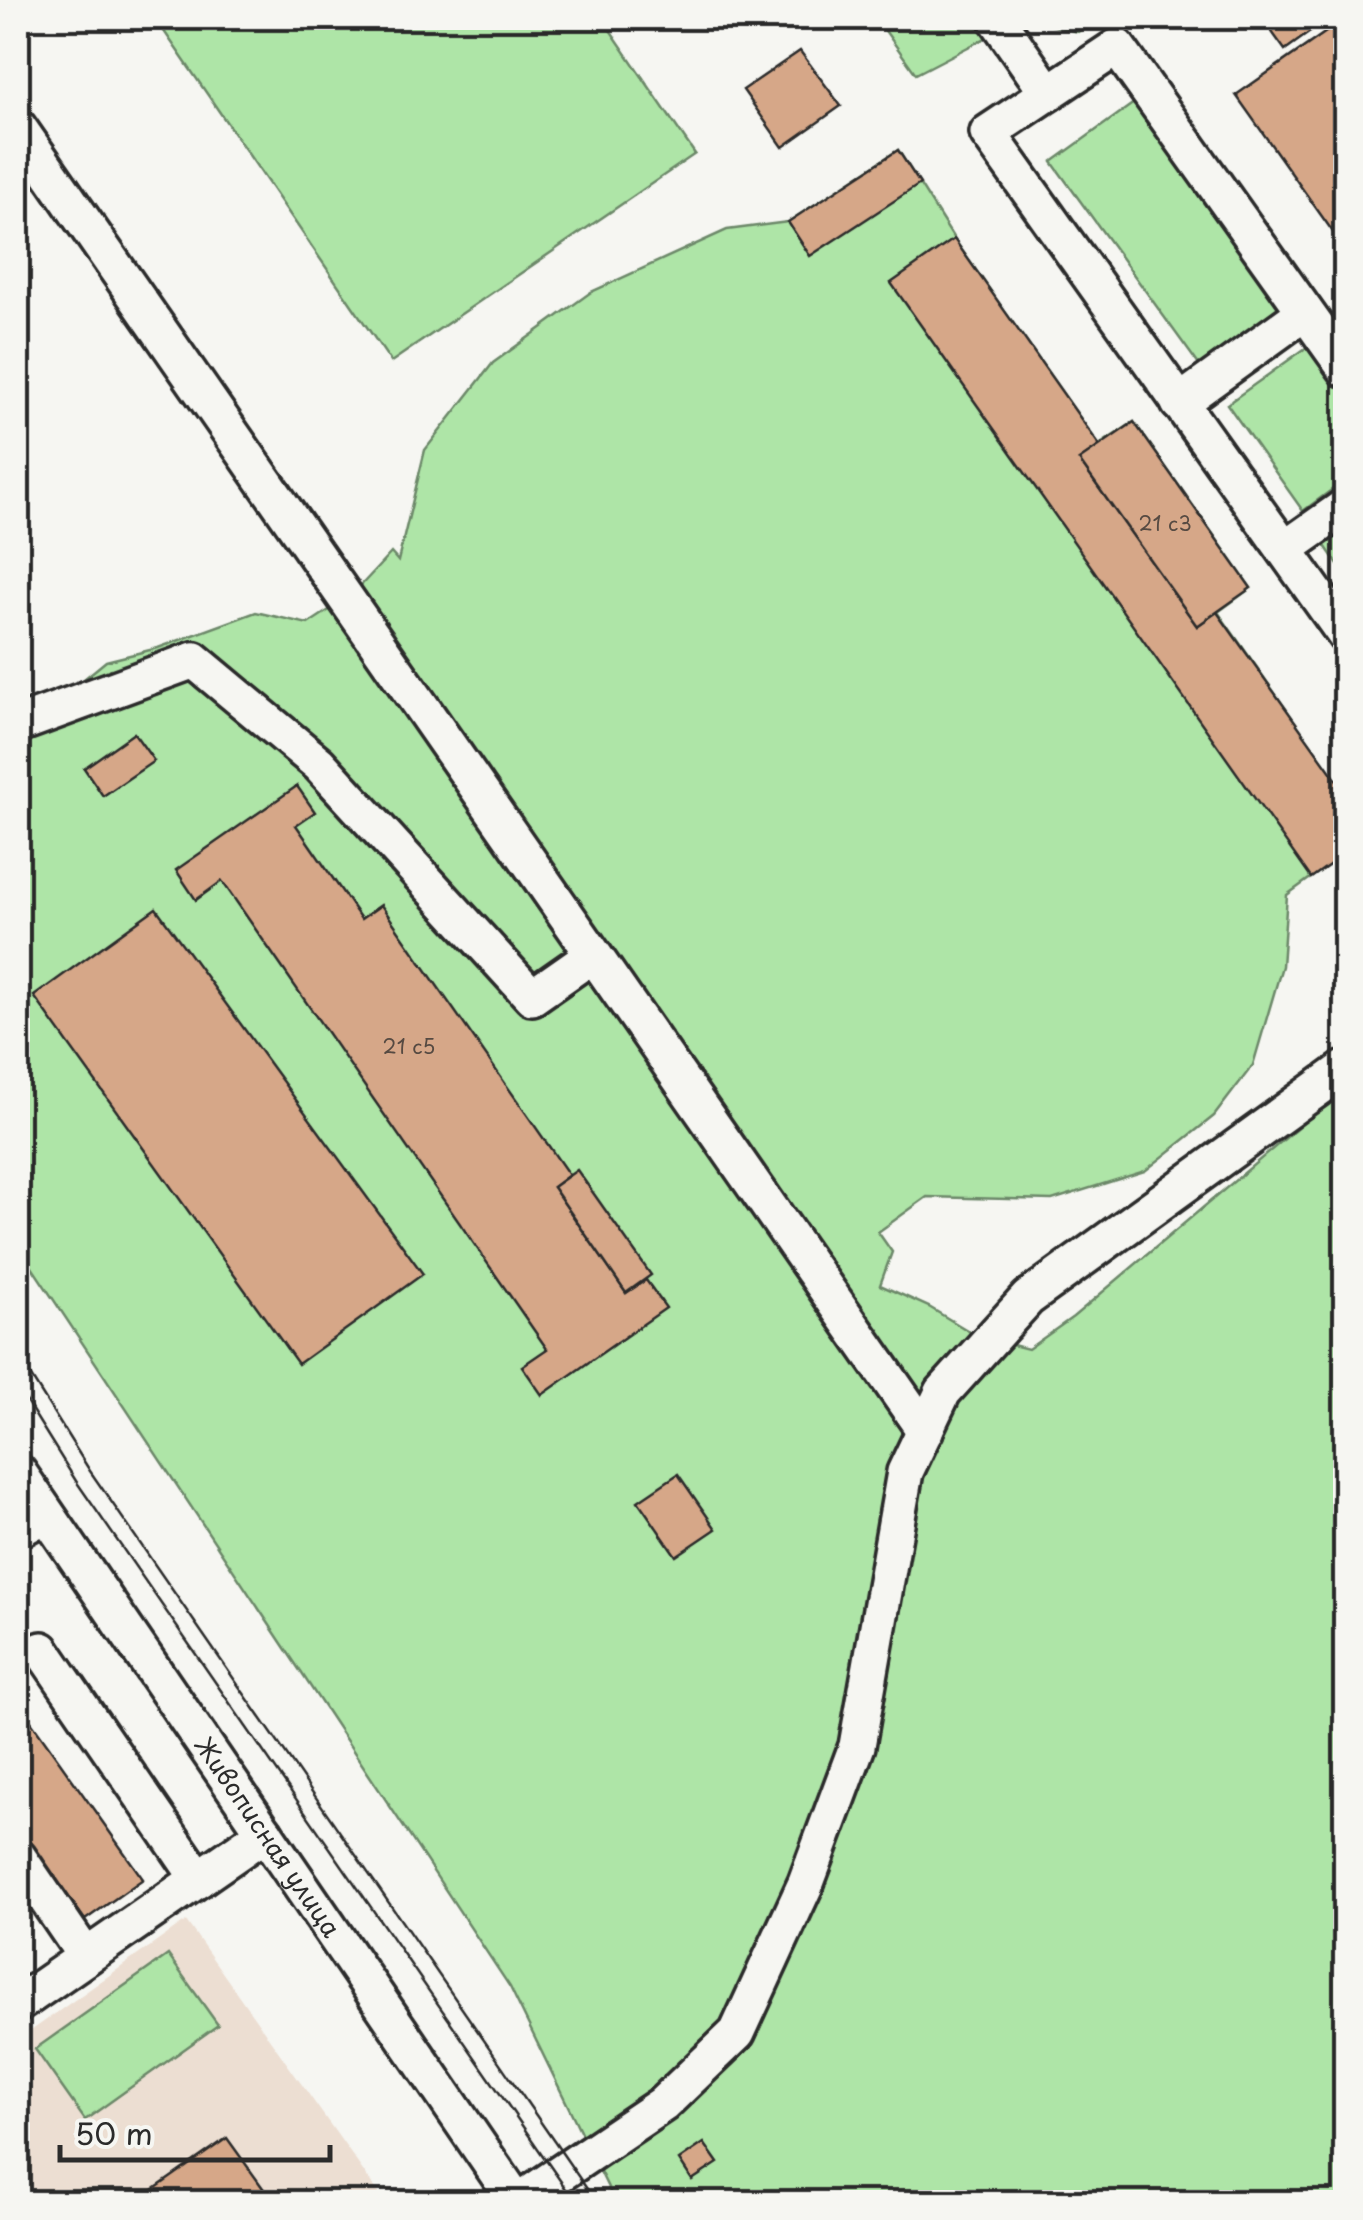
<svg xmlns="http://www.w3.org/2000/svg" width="1363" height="2220" font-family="'Playpen Sans',sans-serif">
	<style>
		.built { fill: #ecded2 }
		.green { fill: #aee5a7; stroke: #6c8869; stroke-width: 2.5 }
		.building { fill: #d6a788; stroke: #2b2b2b; stroke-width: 2.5 }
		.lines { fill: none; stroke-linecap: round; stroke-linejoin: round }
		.minor-casing { stroke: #2b2b2b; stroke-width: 42 }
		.minor { stroke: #f6f6f2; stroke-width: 35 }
		.tram { stroke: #2b2b2b; stroke-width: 2.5 }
		.labels { text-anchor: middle; stroke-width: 8; stroke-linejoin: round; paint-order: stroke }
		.number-label { font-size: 20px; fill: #564a42 }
		.street-label { font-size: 25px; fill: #2b2b2b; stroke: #f6f6f2 }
	</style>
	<rect width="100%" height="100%" fill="#f6f6f2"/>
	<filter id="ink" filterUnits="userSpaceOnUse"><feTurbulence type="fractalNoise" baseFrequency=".01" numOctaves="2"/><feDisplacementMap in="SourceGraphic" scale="20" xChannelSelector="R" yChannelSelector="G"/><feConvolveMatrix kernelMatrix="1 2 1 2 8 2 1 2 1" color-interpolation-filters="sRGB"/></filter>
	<g filter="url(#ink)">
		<!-- built -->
		<path class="built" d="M186,1921L385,2202H18V2040Z"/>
		<!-- green -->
		<g class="green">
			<path d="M155,18H602L695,154L391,362Z"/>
			<path d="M876,18H1096L1078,32L1024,18L916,74Z"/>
			<path d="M1138,100L1292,315L1207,376L1052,162Z"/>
			<path d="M898,150L954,239L1099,445L1134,422L1251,588L1218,612L1345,793V853L1287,895L1282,966L1253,1065L1214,1116L1145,1171L1052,1200L927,1197L878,1232L892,1252L880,1285L929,1307L977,1336L1028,1349L1073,1317L1345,1088V2202H615L510,1987L18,1246V733L106,661L158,648L256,612L308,624L352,595L391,553L398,561L425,450L493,363L591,292L727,230L788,222Z"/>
			<path d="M1310,345L1345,395V480L1303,511L1227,404Z"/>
			<path d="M1345,523V575L1321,540Z"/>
			<path d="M168,1955L218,2025L85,2120L35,2049Z"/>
		</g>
		<!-- building -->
		<g class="building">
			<path d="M1262,18H1305L1313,30L1285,50Z"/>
			<path d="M1346,18V249H1345L1236,95Z"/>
			<path d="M800,51L841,106L783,147L743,90Z"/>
			<path d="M898,150L920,184L810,256L788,222Z"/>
			<path d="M954,239L1100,446L1079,460L1197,626L1217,612L1346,793V853L1311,878L891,283Z"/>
			<path d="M1134,422L1251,588L1197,626L1079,460Z"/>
			<path d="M134,733L154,761L103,796L84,768Z"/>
			<path d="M297,786L315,812L296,825L361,919L381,905L569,1175L553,1187L626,1293L646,1280L666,1308L542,1395L522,1366L547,1349L222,881L196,900L176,870Z"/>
			<path d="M156,908L423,1274L298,1364L34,996Z"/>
			<path d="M577,1170L651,1275L626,1293L553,1187Z"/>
			<path d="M678,1474L716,1529L676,1556L638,1501Z"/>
			<path d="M18,1703L143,1879L85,1920L18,1826Z"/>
			<path d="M227,2138L273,2202H136Z"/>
			<path d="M704,2143L718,2163L692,2180L679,2160Z"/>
		</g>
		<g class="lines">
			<!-- minor casing -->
			<g class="minor-casing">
				<g id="minor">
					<path d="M996,18L1048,93"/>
					<path d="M18,127L925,1431"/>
					<path d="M1346,369L1117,47L988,133L1346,636"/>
					<path d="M1179,403L1305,312"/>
					<path d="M1285,549L1346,506"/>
					<path d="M22,723L194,660L319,764L532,997L592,955"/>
					<path id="s1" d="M18,1472L517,2202"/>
					<path d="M18,1530L45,1515"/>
					<path d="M42,1650L199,1879"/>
					<path d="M18,1857L86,1957"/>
					<path d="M18,2004L265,1833"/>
					<path d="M518,2202L663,2104L737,2033L806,1883L857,1746L905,1472L943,1392L1028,1298L1346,1068"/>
				</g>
			</g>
			<!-- minor -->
			<use href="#minor" class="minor"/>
			<!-- tram -->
			<g class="tram">
				<path d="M18,1356L90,1471L596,2202"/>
				<path d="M18,1388L76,1481L575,2202"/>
			</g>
		</g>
	</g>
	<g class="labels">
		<!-- number labels -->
		<g class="number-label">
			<text x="1165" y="531">21 с3</text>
			<text x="409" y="1054">21 с5</text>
		</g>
		<!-- street labels -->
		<g class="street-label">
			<text dy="9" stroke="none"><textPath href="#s1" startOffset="442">Живописная улица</textPath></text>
		</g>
	</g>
	<!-- margin -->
	<rect width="1363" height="2220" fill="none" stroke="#f6f6f2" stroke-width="60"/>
	<rect x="30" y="30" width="1303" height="2160" fill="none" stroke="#2b2b2b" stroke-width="4" filter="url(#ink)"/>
	<!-- scale -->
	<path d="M60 2145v15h270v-15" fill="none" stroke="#2b2b2b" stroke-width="5"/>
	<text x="75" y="2145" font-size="30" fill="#2b2b2b" stroke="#f6f6f2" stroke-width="8" paint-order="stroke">50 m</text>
</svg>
